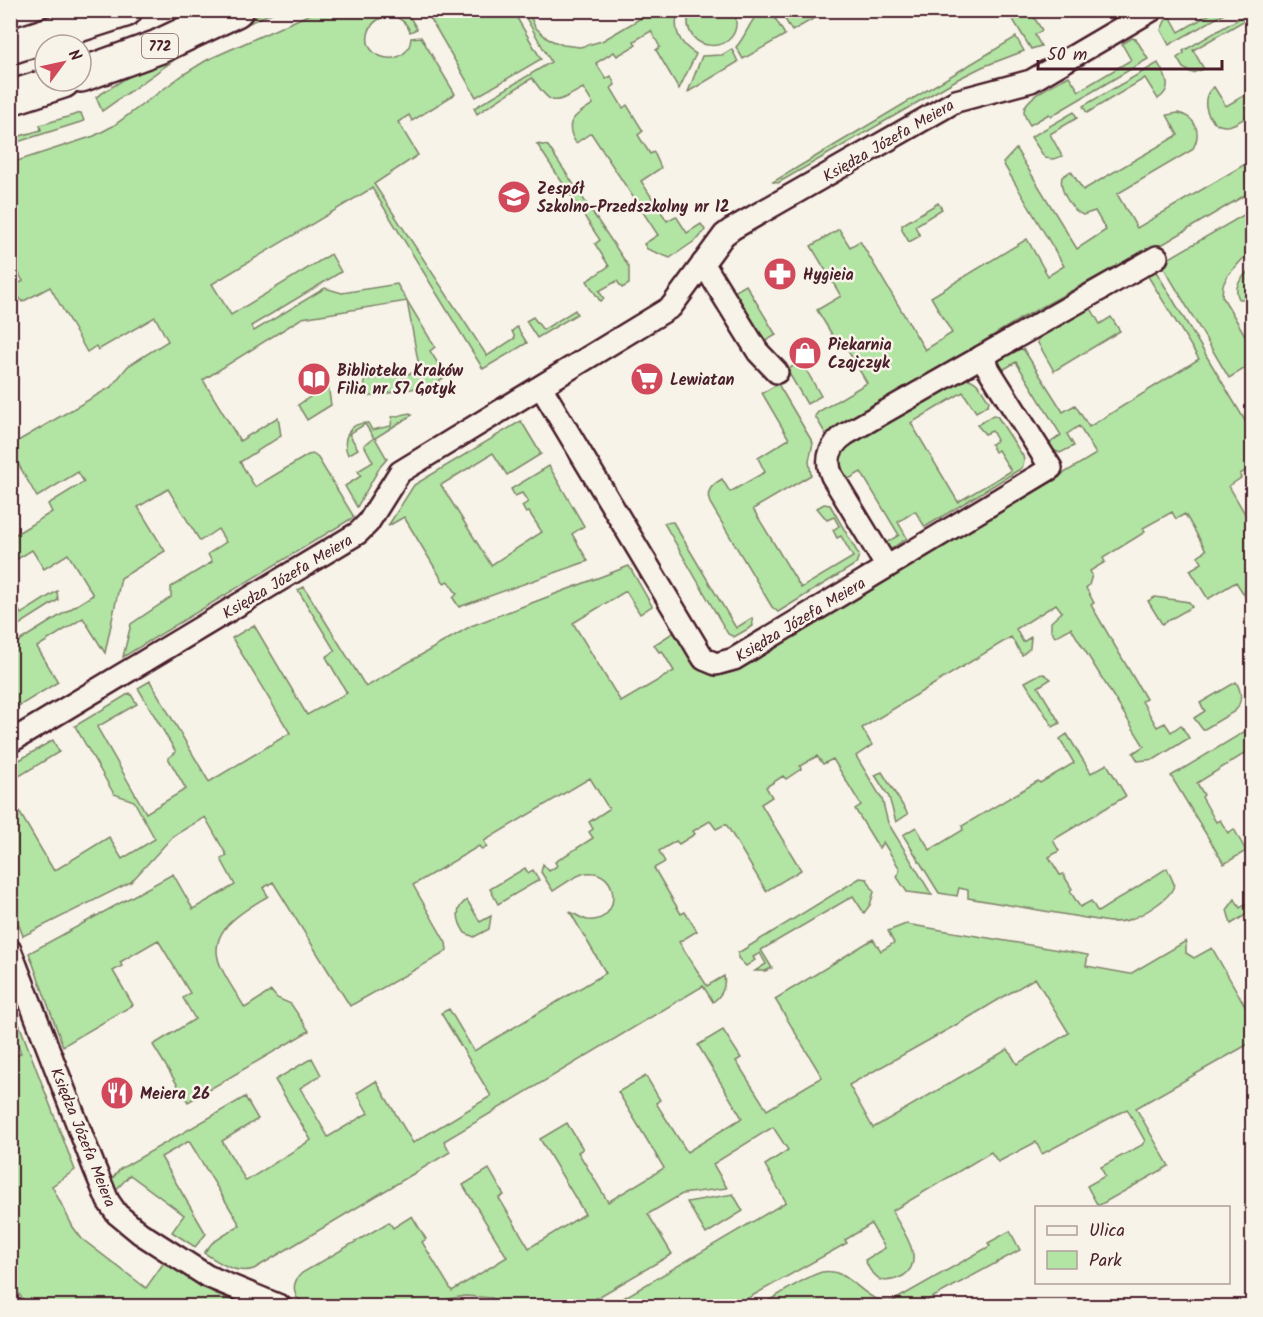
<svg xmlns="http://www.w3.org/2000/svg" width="1263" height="1317" font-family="Kalam,sans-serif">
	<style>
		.green { fill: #b2e4a4; stroke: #7e8268; stroke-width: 1.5; fill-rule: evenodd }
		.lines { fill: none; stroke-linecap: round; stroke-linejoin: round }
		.minor-casing { stroke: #4a1f2b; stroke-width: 26 }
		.primary-casing { stroke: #4a1f2b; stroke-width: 38 }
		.minor { stroke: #f7f3e8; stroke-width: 21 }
		.primary { stroke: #f7f3e8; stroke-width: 33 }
		.labels { text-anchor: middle; stroke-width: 5; stroke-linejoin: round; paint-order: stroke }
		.shield { fill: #f7f3e8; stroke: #7e5f64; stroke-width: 1.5 }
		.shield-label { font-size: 15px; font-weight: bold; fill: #4a1f2b }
		.street-label { font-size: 16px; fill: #4a1f2b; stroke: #f7f3e8 }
		.poi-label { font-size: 16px; font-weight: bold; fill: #4a1f2b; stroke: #f7f3e8; text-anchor: start }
	</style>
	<rect width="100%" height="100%" fill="#f7f3e8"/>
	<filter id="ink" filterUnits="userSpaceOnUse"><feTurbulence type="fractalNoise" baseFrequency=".0167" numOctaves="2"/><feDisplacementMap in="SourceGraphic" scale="12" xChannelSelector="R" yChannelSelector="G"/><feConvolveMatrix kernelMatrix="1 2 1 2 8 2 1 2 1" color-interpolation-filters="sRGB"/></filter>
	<g filter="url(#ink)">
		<!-- green -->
		<g class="green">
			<path d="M690,10L734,11C749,58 675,56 690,10Z"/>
			<path d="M267,11H276L187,51L102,111L96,97L145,66Z"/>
			<path d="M317,11H406L417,29L410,32C406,20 393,12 381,18C375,21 371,25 369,31C359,61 409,70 411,38L421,37L455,94L412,121L409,115L398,122L418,155L374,184L487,356L515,338L512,331L517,327L527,343L483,369L372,188L212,284L231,315L331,254L341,272L251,326L254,331L325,288L342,293L397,284L435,347L430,351L446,376L433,385L367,397L364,380L420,372L407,301L302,318L203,380L240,441L278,417L281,436L240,462L255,487L308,455L313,454L318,458L354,517L123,657L131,624L171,597V587L212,562L208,554L226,542L218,529L200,541L168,489L138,507L165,551L121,578L105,653L83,618L37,647L58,682L11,711V646L93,595L68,554L44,569L32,550L11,563V537L52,512L48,504L84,482L78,472L37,497L11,451V445L111,387L128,366L168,341L155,317L98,350L96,346L87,352L50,287L22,302L13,287L23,281L11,260V163L94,136L113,126L184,74L207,60Z"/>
			<path d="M426,11H513L541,59L476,97Z"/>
			<path d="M522,11H528L535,27L548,39L563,45L580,47L602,41L653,11H678C673,29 679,44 696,54L679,89L656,50L660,47L651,31L634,41L636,45L617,56L614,52L596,63L606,79L611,76L615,85L611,88L623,108L627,105L643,131L638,135L650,154L654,152L661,168L641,181L667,221L676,216L687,233L701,224L705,230L699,238L670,258L647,249L644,244L658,235L591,133L576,143C562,121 576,115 593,104L583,88C552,105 553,107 532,78L477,114L474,108L551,62Z"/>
			<path d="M760,11H771L785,35L743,59L736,47C746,36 749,22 760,11Z"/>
			<path d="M780,11H827L792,31Z"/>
			<path d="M1014,11H1030L1042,30L1035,35L1041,46L1031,49L1009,13Z"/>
			<path d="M1215,11H1229L1169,45L1161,30L1166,19L1170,16L1179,32Z"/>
			<path d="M1252,11V16L1193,50L1204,69L1192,73L1183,68L1177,58L1184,53L1183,51Z"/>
			<path d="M1016,37L1024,51L982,67L958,79L778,183L773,182Z"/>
			<path d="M1132,38L1136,39L1148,59L1051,116L1049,114L1030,125C1027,120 1024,117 1024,111C1024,97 1057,83 1069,76L1079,91L1131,60L1122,44Z"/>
			<path d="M732,49L738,62L688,92L702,56L722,55Z"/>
			<path d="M1158,63C1166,77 1174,88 1158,99L1145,78L1087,113L1083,106Z"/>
			<path d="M1214,87L1226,106L1252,91V113C1245,118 1235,126 1226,126C1207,126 1198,97 1214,87Z"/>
			<path d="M1074,112L1077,118L1050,134L1062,156L1054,159L1045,158L1031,137Z"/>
			<path d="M81,113L84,121L11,144V134L18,132L20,136L41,130L40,125Z"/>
			<path d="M1178,113C1197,117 1202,134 1192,150L1117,194L1137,228L1252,160V191L1153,250L1151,247L1020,319L846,425L828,438L815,416L818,412L867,383L844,344L839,346L817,310L841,296L811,246L839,229L850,247L860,241L925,350L952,333L931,297L1027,239L1048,276L1064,266L1003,163L1016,149L1077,249L1106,230L1095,211L1083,215C1071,210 1059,190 1062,177L1071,171L1083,190L1178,135L1167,115Z"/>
			<path d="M537,144L548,146L629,267V284L622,288L617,281L599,291L604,299L600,301L587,281L609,266L595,244L600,240Z"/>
			<path d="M938,203L942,209L915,226L920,236L909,242L902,230V225Z"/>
			<path d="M1252,210V249L1228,275L1223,285L1222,296L1252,347V364L1229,378L1161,263Z"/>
			<path d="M1252,267V296L1247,299H1239C1232,285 1243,277 1252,267Z"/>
			<path d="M1154,268L1250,429H1252V467L1240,474L1241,478L1229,486L1252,526V607L1236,582L1208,599L1190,570L1202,563L1198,556L1206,550L1185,514L1176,519L1172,512L1143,528L1145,532L1103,558L1105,562L1090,571L1092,575L1089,585L1086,588L1094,603L1091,605L1146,699L1142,701L1157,727L1165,723L1171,732L1181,725L1189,738L1155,759L1138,761L1133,753L1144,746L1071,628L1055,637L1051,630V622L1062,612L1056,604L1016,629L1023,642L1031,637L1030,648L1022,655L1011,637L862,728L872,745L856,756L882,799L888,823L932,895L907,892L897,877L900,869L883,842L879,848L855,809L861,805L833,759L823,764L817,756L800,766L801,769L786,779L783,776L766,787L772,797L761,804L801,870L766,891L726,824L716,829L710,821L693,831L695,834L679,844L676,841L659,851L665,862L654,868L681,914L685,912L697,931L679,942L707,986L724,976C726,987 721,996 713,1002L703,986L444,1141L450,1152L254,1269C235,1275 219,1262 204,1253L212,1243L240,1225L189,1141L161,1157L206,1234L195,1247L172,1232L184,1215L130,1175L116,1190L112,1182V1179L120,1169L245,1097L258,1119L222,1141L246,1181L311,1140L275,1080L312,1058L321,1075L300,1088L328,1137L368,1113L357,1093L376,1081L413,1143L491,1096L441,1013L449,1009L474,1051L606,973L570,912C576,914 581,919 588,920C622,923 621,868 586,873C575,875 563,885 553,891L541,872L543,864L549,871L557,866L555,862L593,838L589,832L593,829L589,822L609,809L590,778L484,841L487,847L482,850L479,846L413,885L446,943L447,950L443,954L350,1006L273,882L263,888L268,896C244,911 204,931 221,967C227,981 237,994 245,1008L271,991L277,998L291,1004L309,1031L188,1102L153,1045L195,1019L183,998L190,993L158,940L120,962L122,966L113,971L133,1005L63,1046L29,953L173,874L193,909L235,885L221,859L227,856L205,817L173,836L131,882L23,936L11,904L10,796L54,871L109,837L122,859L155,839L134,801L114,794L75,726L130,693L137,704L97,727L146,813L186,789L168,758L176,752L138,688L150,681L209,782L290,733L232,638L254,625L307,715L347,693L326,657L335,651L298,590L304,587L366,687L471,626L629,566L652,606L640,614L626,591L573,623L621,702L674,671L662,651L659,652L654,645L674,632C690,657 698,682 733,672L1096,454L1079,426L1067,434L1074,446L1060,453L1051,449L1047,445L1061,435L1016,362L1001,371L999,358L1016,348L1024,350L1063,412L1075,405L1089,427L1199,359L1149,278L1148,275Z"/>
			<path d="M746,285L776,335L764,342L734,292Z"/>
			<path d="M1086,308L1092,310L1100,324L1111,317L1120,331L1054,371L1038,343V337Z"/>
			<path d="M575,310L577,314L537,338L526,321L533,317L543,330Z"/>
			<path d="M801,361L821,396L807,404L787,370Z"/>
			<path d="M962,378C977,378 981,389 989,401L988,405L976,412L963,392L911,423L958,502L1011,471L998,450L995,452L991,444L997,440L992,431L985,434L977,425L993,415L997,416L1023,456L1024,461L1022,468L925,527L915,511L898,522L907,538L891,549L884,544L899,535L861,472L845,481C836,466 837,462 844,447Z"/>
			<path d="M778,384L813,443L809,461L811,475L753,509L801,588L853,557L841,536L837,538L833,530L839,526L834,517L827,520L817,508L824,504L830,505L859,555L856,564L778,612L772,607L710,503C705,491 712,485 722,479L730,492L765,472L758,458L789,439L762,393Z"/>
			<path d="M328,385L331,405L307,420L298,405Z"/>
			<path d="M410,413L412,415L375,438L387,459L380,467L357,507L345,486L361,476L358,471L373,462L364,445L374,438L365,424L349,434L358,449L348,455C341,439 349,422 368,423L372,430L391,426L392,417Z"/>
			<path d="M521,421L541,454L507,475L493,453L441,485L491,565L542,532L529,512L526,513L522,506L528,502L522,493L515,496L511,489L549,466L584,526L572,534L588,561L459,607L453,598L457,594L448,581L444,583L404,517L388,526L414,485Z"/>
			<path d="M673,522L736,628L752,618L753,626L734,637L728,634L664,523Z"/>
			<path d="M57,591L58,600L11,630V596L21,614Z"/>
			<path d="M1155,597L1189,602L1192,607L1162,624L1148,601Z"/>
			<path d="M1044,674L1051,679L1038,687L1060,723L1053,727L1025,682L1038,675Z"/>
			<path d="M1236,682C1242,692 1243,701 1235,711L1203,730L1194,718L1205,711L1200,703Z"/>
			<path d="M1252,727V749L1197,783L1204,795L1202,797L1216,822L1220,820L1228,833L1234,829L1246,851L1224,864L1171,776Z"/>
			<path d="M1067,734L1091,773L1107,764L1126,796L1053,840L1059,851L1049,857L1060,875L1063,874L1072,889L1070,891L1080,907L1091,901L1098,912L1167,868L1174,884C1173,898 1141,916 1128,920C1122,922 1115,922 1109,922L968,898V890L959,888L957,896L939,893L903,835L916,827L930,850L963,830L962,826L1038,781L1040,783L1074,763L1060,739Z"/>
			<path d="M53,740L59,752L11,781V765Z"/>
			<path d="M882,772L908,814L896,822L889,797L875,775Z"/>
			<path d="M525,868L528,873L533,870L539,880L498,904L490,889Z"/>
			<path d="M860,878L867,879L874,892L870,905L864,913L853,896L761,950L772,968L765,971H755L766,964L760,953L753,957L755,960L746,966L738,958V953Z"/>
			<path d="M1235,899L1240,908L1252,901V911L1231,924L1227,910Z"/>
			<path d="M467,900L480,922L491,916L489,929L474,937L465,933C457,921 454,908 467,900Z"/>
			<path d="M906,924L1088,955L1086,966L1130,974L1186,941V953L1194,958L1212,948L1252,1018V1042L1136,1108L1169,1166L1098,1206L1087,1186L1105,1176L1101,1167L1142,1145L1145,1141L1127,1109L1042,1154L1036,1142L998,1162L991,1152L892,1211C900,1228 928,1260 903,1276C895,1280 888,1282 880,1280L870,1270L865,1260L885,1248L871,1224L845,1240L847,1243L734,1306H610L786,1202L765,1165L788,1150L773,1127L713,1164L727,1188L682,1194L648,1214L672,1254L583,1306H510L492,1298L465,1296L410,1306H310L297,1298C292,1288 294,1280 302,1273L389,1222L393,1228L412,1216L426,1239L422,1242L452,1291L507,1257L463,1185L489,1169L504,1195L499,1198L529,1248L585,1214L540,1139L567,1123L583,1149L578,1152L608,1202L664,1168L618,1092L646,1076L660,1100L656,1103L687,1152L742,1118L698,1045L723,1030L741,1058L736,1061L767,1110L822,1077L775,999L873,939L881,951L894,943L888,931ZM1035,978L1069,1033L1017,1064L1008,1049L873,1128L849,1085L963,1021Z"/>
			<path d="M10,1010L16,1016L75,1170L52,1186L73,1227L82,1239L146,1288L165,1261L214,1293L247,1306H28L11,1284L10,1060L21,1053L11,1027Z"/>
			<path d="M733,1194L743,1211L706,1234L687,1202Z"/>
			<path d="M1010,1231L1020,1250L917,1306H760C774,1298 808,1275 822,1272C851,1266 864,1306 893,1301L990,1246L988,1243Z"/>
		</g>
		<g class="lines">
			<!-- minor casing -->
			<g class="minor-casing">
				<g id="minor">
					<path d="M703,263L758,352L777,372"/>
					<path d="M981,357L1157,257"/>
					<path d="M541,387L699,651L704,659L716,664L734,659L1051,468L981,357L846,434C831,444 824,458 832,476L887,567"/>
					<path d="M10,742L358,533L368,523L400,472L671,307L724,235L732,229L956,101L1031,81L1152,10"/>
					<path d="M10,950L94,1167L108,1201L117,1214L140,1233L207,1276L280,1306"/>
				</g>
			</g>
			<!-- primary casing -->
			<g class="primary-casing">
				<g id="primary">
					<path d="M10,47L125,10"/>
					<path d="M81,75L158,47L236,10"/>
					<path d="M10,98L63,81"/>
				</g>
			</g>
			<!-- minor -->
			<use href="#minor" class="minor"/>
			<!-- primary -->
			<use href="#primary" class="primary"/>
		</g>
	</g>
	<!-- icons -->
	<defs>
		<g id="school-disc" transform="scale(1.725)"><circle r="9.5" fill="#d1495b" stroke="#f7f3e8"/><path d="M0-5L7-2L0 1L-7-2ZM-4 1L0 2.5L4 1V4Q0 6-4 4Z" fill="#fff"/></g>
		<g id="pharmacy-disc" transform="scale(1.725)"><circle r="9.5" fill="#d1495b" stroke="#f7f3e8"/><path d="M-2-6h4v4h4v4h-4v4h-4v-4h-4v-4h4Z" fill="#fff"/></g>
		<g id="shop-disc" transform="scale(1.725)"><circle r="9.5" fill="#d1495b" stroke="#f7f3e8"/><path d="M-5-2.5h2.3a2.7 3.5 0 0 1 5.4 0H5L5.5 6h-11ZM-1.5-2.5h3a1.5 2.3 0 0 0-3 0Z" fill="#fff"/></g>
		<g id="library-disc" transform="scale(1.725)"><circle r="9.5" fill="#d1495b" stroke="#f7f3e8"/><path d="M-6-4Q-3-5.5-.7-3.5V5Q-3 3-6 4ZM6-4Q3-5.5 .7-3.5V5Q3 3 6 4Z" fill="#fff"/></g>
		<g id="supermarket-disc" transform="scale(1.725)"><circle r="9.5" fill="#d1495b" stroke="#f7f3e8"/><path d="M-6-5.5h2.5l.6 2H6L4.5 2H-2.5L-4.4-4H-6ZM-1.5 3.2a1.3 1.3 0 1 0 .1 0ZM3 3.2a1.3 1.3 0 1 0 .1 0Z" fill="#fff"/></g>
		<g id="restaurant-disc" transform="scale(1.725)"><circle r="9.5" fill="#d1495b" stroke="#f7f3e8"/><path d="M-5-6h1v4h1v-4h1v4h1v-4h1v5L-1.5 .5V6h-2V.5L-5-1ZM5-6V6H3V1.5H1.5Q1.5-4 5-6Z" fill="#fff"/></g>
	</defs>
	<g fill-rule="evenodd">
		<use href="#school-disc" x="514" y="197"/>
		<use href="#pharmacy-disc" x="780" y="274"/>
		<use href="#shop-disc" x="805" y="353"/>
		<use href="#library-disc" x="314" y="379"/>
		<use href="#supermarket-disc" x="647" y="379"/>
		<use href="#restaurant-disc" x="117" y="1093"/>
	</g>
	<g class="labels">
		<!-- shield labels -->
		<rect class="shield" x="142" y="34" width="36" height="24" rx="4.5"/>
		<g class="shield-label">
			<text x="160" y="51">772</text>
		</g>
		<!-- street labels -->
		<g class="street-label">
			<text transform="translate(888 140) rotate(-30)" y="6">Księdza Józefa Meiera</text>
			<text transform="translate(287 576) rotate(-31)" y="6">Księdza Józefa Meiera</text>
			<text transform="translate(800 619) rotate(-31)" y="6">Księdza Józefa Meiera</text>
			<text transform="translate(84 1137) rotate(68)" y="6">Księdza Józefa Meiera</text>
		</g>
		<!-- poi labels -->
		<g class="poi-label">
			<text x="537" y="194">Zespół<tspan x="537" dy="18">Szkolno-Przedszkolny nr 12</tspan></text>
			<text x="803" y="280">Hygieia</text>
			<text x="828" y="350">Piekarnia<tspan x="828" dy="18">Czajczyk</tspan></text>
			<text x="337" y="376">Biblioteka Kraków<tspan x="337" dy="18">Filia nr 57 Gotyk</tspan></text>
			<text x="670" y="385">Lewiatan</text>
			<text x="140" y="1099">Meiera 26</text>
		</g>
	</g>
	<!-- margin -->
	<rect width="1263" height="1317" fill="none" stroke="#f7f3e8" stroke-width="36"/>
	<rect x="18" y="18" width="1227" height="1281" fill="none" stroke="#4a1f2b" stroke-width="2" filter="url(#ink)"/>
	<!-- legend -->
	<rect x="1035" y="1206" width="195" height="78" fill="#f7f3e8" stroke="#b29e9c" stroke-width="1.5"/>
	<rect x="1047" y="1226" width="30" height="9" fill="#f7f3e8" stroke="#b29e9c" stroke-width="1.5"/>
	<text x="1089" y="1236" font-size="18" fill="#4a1f2b">Ulica</text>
	<rect x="1047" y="1251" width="30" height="18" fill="#b2e4a4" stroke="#b29e9c" stroke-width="1.5"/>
	<text x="1089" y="1266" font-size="18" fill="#4a1f2b">Park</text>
	<!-- north arrow -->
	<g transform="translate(63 63) rotate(57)"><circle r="28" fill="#f7f3e8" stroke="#b29e9c" stroke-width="1.5"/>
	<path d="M0-4.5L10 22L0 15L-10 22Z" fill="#d1495b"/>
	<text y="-9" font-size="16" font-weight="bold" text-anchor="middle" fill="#4a1f2b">N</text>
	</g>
	<!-- scale -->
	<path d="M1038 60v9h184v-9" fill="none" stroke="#4a1f2b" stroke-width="3"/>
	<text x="1047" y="60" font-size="18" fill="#4a1f2b" stroke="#f7f3e8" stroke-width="4.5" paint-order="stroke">50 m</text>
</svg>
